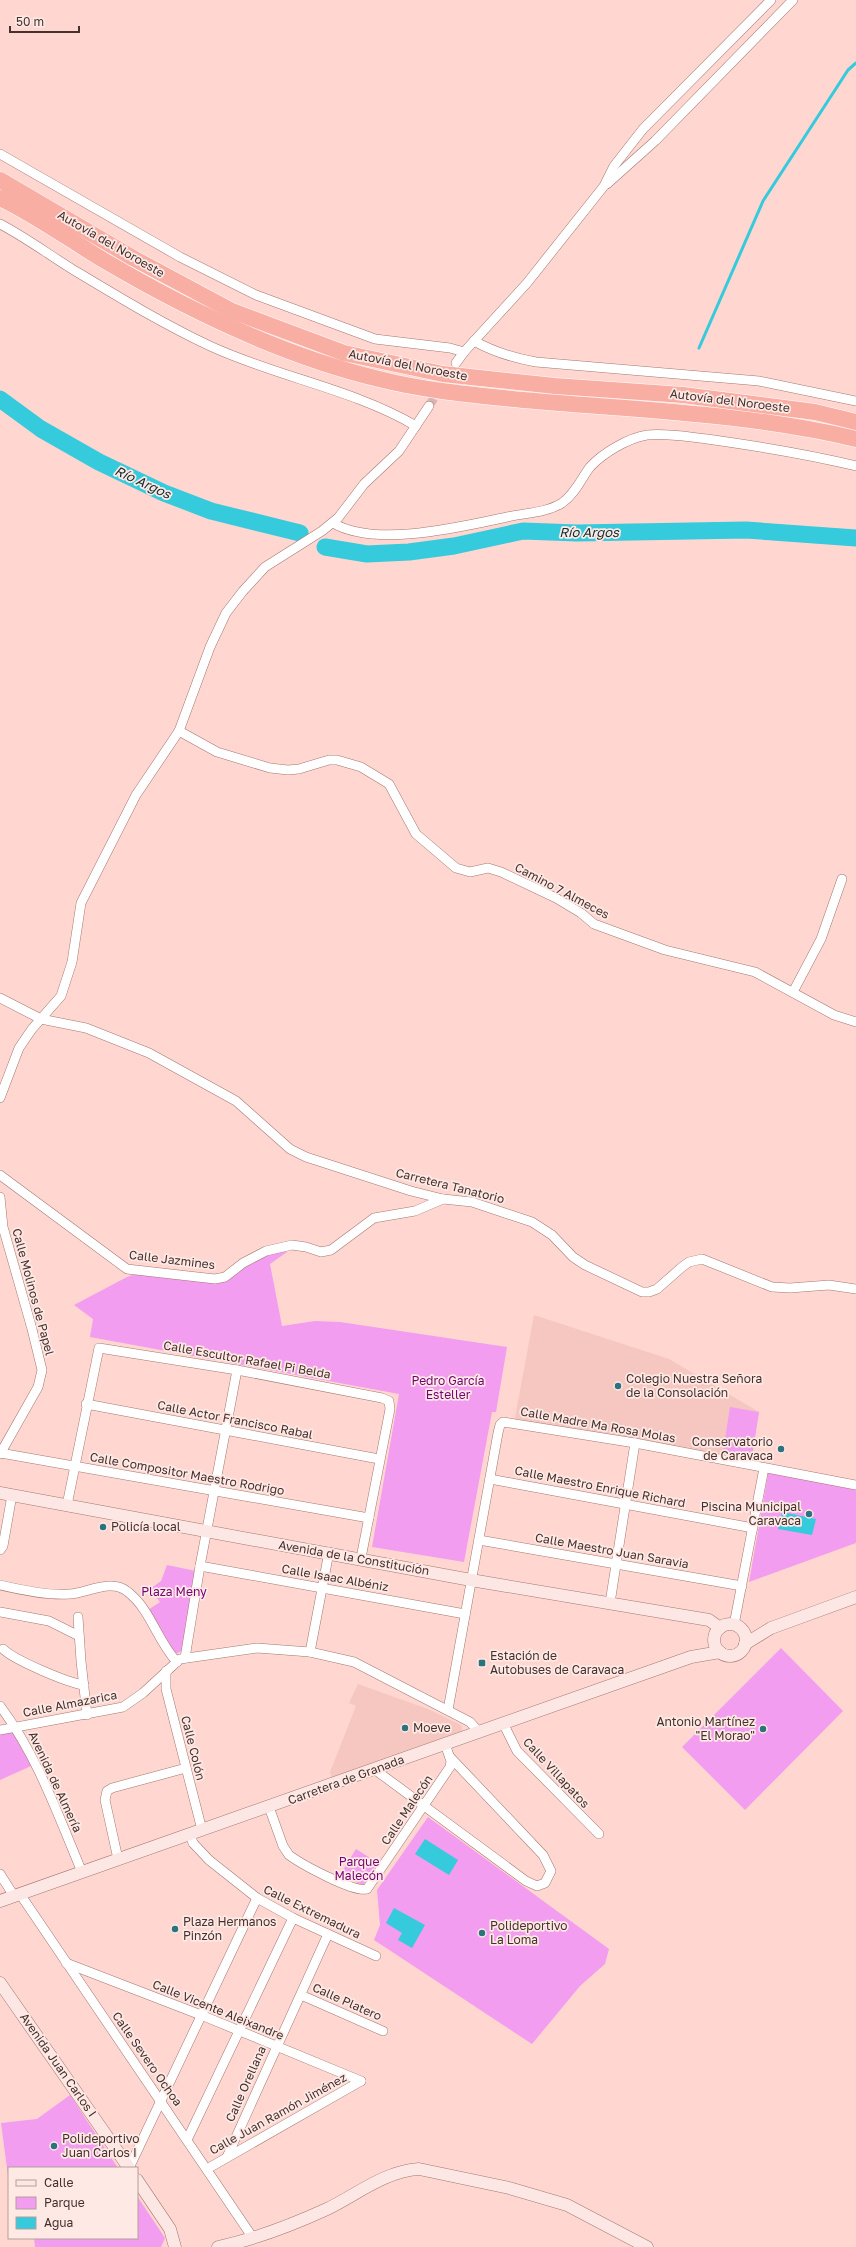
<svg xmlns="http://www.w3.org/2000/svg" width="856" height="2247" font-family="'Golos Text',sans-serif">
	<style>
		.built { fill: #f6c7c0 }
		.green { fill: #f29def }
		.water { fill: #35cadc }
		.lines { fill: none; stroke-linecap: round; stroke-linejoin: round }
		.stream { stroke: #35cadc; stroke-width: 3 }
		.river { stroke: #35cadc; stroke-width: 17 }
		.street-tunnel { stroke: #dab5af; stroke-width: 9; stroke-dasharray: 9 4.5; stroke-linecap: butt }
		.street-casing { stroke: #a57771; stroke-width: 10 }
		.secondary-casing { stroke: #a57771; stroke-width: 13 }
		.highway-casing { stroke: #fff; stroke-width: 17 }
		.street { stroke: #fff; stroke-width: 9 }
		.secondary { stroke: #fde7e4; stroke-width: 12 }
		.highway { stroke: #f9aea4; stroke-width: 16 }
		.poi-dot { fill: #2b747d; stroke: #fee9e5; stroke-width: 1.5 }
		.labels { text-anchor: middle; stroke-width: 3.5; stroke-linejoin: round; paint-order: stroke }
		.street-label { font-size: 12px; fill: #44302d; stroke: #fee9e5 }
		.poi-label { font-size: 12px; fill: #44302d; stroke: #fee9e5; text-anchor: start }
		.park-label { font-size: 12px; fill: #740075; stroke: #fee9e5 }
		.water-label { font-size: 13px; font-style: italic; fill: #102e32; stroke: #fee9e5 }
	</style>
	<rect width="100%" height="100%" fill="#ffd6d0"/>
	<!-- built -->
	<g class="built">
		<path d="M534,1315L669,1359L759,1412L750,1465L514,1423Z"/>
		<path d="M358,1684L428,1709L461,1725L463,1732L332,1779L330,1772L356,1706L349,1703Z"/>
	</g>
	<!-- green -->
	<g class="green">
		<path d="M283,1249L287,1252L270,1264L282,1326L315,1321L340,1322L507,1347L496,1412H492L464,1562L372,1547L399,1394L90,1337L93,1319L74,1305L127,1277L138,1273L206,1281Z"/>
		<path d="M730,1407L759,1412L752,1457L723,1452Z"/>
		<path d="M769,1469L856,1485V1543L749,1582Z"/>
		<path d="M167,1565L196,1571L182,1651L175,1654L148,1610L160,1602L150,1589L161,1581Z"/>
		<path d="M781,1648L843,1711L745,1810L682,1747Z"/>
		<path d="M12,1731L31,1766L0,1780V1733Z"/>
		<path d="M428,1817L609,1949L605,1964L580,1986L532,2044L374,1940L380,1925L377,1890Z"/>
		<path d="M356,1849L378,1863L363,1885L340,1875Z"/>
		<path d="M70,2095L118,2168H9V2183L1,2123L37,2119Z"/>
		<path d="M137,2196L165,2238L161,2247H35L34,2238H137Z"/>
	</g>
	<!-- water -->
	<g class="water">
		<path d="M782,1512L816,1519L812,1535L778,1529Z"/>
		<path d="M425,1839L458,1860L449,1875L415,1854Z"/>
		<path d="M394,1908L425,1925L412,1948L398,1940L402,1933L386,1923Z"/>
	</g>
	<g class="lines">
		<!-- stream -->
		<path class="stream" d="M699,348L763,201L848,70L856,63"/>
		<!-- river -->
		<g class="river">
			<path d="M0,399L41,429L99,462L164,493L211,511L300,533"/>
			<path d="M325,547L367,554L409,552L454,546L523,531L577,533L746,530L856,538"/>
		</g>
		<!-- street-tunnel -->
		<path class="street-tunnel" d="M429,406L440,388"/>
		<!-- street casing -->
		<g class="street-casing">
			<g id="street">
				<path d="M0,154L180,257L256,295L375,339L450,348L464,352"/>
				<path d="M607,184L655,141L793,0"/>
				<path d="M0,224C25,237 48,254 72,269C117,296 163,324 210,346C277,377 353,389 416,426"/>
				<path d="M474,341C494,352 513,358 536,362L759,381L856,401"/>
				<path d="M456,363L464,352L527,283L604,186L614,166L643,129L771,0"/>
				<path d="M333,523C375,548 460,527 507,517C525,513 546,513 562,503C575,494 581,479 590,467C603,453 628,438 647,435C667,433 688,437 707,439C757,446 807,454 856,466"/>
				<path d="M179,731L217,752L270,768L288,770L299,769L329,760H337L361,767L389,784L416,834L456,868L470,872L488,868L501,872L556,898L581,913L594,924L665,950L755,972L834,1015L856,1022"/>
				<path d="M793,992L821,939L842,879"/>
				<path d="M0,998L41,1019L86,1028L149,1053L236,1101L290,1149L306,1157L411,1191L443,1199L472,1202L532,1222L552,1235L573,1257L585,1265L642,1292H649L657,1289L682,1267L689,1262L702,1259L772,1287L790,1288L829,1285L856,1289"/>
				<path d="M0,1098L19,1048L32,1029L61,996L72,962L81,903L136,795L179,731L210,647L226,613L243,591L265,567L322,531L338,518L364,484L399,451L429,406"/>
				<path d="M0,1175L127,1269L215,1279L225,1277L243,1263L266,1251L292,1245L306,1247L321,1252L331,1250L374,1218L415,1211L443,1199"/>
				<path d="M0,1197L3,1227L32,1329L42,1370L38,1387L0,1454"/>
				<path d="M86,1404L379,1459"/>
				<path d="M0,1453L369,1518"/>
				<path d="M490,1479L753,1528"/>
				<path d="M67,1505L99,1348L237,1370L382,1398L389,1401L390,1409L361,1558"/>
				<path d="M479,1540L742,1586"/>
				<path d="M0,1550L3,1546L12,1495"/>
				<path d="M200,1566L465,1614"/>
				<path d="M0,1585C21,1590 48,1596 70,1594C87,1593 112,1578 128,1592C151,1610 157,1641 177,1662"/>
				<path d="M610,1603L635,1443"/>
				<path d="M0,1612L49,1621L79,1636"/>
				<path d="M78,1617L81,1661L87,1715"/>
				<path d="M734,1625L764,1468"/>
				<path d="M3,1649C14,1660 68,1683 84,1685"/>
				<path d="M310,1652L329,1552"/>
				<path d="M185,1658L200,1566L237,1370"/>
				<path d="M166,1671V1689L202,1830"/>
				<path d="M0,1706C37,1755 58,1815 82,1872"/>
				<path d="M448,1710L498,1433L500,1425L503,1422L635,1443L856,1485"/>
				<path d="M503,1723L517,1751L599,1834"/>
				<path d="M0,1730L123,1707L143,1693L180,1659L257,1648L310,1652L354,1662L470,1722L479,1732"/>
				<path d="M374,1769L526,1881L537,1886L545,1883L551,1871L543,1855L450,1757"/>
				<path d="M269,1807L283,1846L289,1855C301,1864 354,1893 367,1889L450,1767L451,1761L445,1744"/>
				<path d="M190,1834L193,1843L209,1860L257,1898L293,1918L376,1956"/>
				<path d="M118,1859L105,1800L107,1791L112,1788L186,1768"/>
				<path d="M0,1874L14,1896"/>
				<path d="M20,1894L253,2238"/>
				<path d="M66,1963L201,2015L361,2081"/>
				<path d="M301,1995L383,2031"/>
				<path d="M187,2140L293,1918"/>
				<path d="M227,2157L328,1934"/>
				<path d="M129,2168L257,1898"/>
				<path d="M207,2169L361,2081"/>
			</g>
		</g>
		<!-- secondary casing -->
		<g class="secondary-casing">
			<g id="secondary">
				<path d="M0,1493L471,1580L709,1620L720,1628"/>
				<circle cx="730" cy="1640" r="16"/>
				<path d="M745,1644L771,1628L856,1597"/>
				<path d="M0,1901L691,1657L720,1652"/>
				<path d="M0,1983L129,2168"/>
				<path d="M137,2180L170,2229L175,2247"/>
				<path d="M218,2247C256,2239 292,2225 327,2209C356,2195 385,2171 419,2169L509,2188L567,2205L647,2247"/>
			</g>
		</g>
		<!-- highway casing -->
		<g class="highway-casing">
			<g id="highway">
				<path d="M0,180L133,258L232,311L344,353L443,374L555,386L683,395L815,412L856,422"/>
				<path d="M0,198C36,215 70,240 105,261C190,311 283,356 379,379C426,391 475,395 523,400C634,410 747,413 856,439"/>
			</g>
		</g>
		<!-- street -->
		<use href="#street" class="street"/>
		<!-- secondary -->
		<use href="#secondary" class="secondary"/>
		<!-- highway -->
		<use href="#highway" class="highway"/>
	</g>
	<!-- markers -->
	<g class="poi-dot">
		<circle cx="618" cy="1386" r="4"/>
		<circle cx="781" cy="1449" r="4"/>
		<circle cx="809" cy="1514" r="4"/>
		<circle cx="103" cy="1527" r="4"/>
		<rect x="478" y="1659" width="8" height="8" rx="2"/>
		<circle cx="405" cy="1728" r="4"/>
		<circle cx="763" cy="1729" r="4"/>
		<circle cx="175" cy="1929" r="4"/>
		<circle cx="482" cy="1933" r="4"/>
		<circle cx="54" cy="2146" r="4"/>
	</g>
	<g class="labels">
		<!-- street labels -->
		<g class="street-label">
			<text transform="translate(111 244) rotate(30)" y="4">Autovía del Noroeste</text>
			<text transform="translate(408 365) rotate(11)" y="4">Autovía del Noroeste</text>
			<text transform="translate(730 401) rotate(7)" y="4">Autovía del Noroeste</text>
			<text transform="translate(562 891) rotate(28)" y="4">Camino 7 Almeces</text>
			<text transform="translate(450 1186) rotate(14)" y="4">Carretera Tanatorio</text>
			<text transform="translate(172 1260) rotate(7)" y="4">Calle Jazmines</text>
			<text transform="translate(33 1292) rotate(75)" y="4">Calle Molinos de Papel</text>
			<text transform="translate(247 1360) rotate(10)" y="4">Calle Escultor Rafael Pi Belda</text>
			<text transform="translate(235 1420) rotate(11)" y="4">Calle Actor Francisco Rabal</text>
			<text transform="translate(598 1425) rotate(10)" y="4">Calle Madre Mª Rosa Molas</text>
			<text transform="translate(187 1474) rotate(10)" y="4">Calle Compositor Maestro Rodrigo</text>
			<text transform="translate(600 1487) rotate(11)" y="4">Calle Maestro Enrique Richard</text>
			<text transform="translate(612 1551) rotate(10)" y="4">Calle Maestro Juan Saravia</text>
			<text transform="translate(354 1558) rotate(10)" y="4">Avenida de la Constitución</text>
			<text transform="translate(335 1578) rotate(10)" y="4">Calle Isaac Albéniz</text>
			<text transform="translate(70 1704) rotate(-11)" y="4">Calle Almazarica</text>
			<text transform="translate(193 1748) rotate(76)" y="4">Calle Colón</text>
			<text transform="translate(556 1773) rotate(47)" y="4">Calle Villapatos</text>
			<text transform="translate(346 1780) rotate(-20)" y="4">Carretera de Granada</text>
			<text transform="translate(55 1782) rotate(65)" y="4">Avenida de Almería</text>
			<text transform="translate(407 1810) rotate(-56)" y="4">Calle Malecón</text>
			<text transform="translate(312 1912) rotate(26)" y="4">Calle Extremadura</text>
			<text transform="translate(347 2002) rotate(24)" y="4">Calle Platero</text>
			<text transform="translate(218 2010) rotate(22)" y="4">Calle Vicente Aleixandre</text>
			<text transform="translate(147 2059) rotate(55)" y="4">Calle Severo Ochoa</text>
			<text transform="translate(58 2065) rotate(55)" y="4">Avenida Juan Carlos I</text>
			<text transform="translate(246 2084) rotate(-66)" y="4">Calle Orellana</text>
			<text transform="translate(278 2114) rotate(-29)" y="4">Calle Juan Ramón Jiménez</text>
		</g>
		<!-- poi labels -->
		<g class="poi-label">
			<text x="626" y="1383">Colegio Nuestra Señora<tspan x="626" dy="14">de la Consolación</tspan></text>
			<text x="773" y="1446" text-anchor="end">Conservatorio<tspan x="773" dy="14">de Caravaca</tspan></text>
			<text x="801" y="1511" text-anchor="end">Piscina Municipal<tspan x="801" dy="14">Caravaca</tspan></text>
			<text x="111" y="1531">Policía local</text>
			<text x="490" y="1660">Estación de<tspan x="490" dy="14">Autobuses de Caravaca</tspan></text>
			<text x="755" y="1726" text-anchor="end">Antonio Martínez<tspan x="755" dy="14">"El Morao"</tspan></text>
			<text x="413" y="1732">Moeve</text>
			<text x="183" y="1926">Plaza Hermanos<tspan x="183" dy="14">Pinzón</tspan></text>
			<text x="490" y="1930">Polideportivo<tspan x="490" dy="14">La Loma</tspan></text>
			<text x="62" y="2143">Polideportivo<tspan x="62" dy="14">Juan Carlos I</tspan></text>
		</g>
		<!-- park labels -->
		<g class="park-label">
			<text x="448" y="1385">Pedro García<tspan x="448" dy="14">Esteller</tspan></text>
			<text x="174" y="1596">Plaza Meny</text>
			<text x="359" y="1866">Parque<tspan x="359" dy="14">Malecón</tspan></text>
		</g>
		<!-- water labels -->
		<g class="water-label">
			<text transform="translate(143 482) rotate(25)" y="5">Río Argos</text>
			<text x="589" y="537">Río Argos</text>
		</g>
	</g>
	<!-- legend -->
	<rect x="8" y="2167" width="130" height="72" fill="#fee9e5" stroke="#b49f9b"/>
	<rect x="16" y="2180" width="20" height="6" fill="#fde7e4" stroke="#b49f9b"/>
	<text x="44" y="2187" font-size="12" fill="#44302d">Calle</text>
	<rect x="16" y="2197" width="20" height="12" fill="#f29def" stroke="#b49f9b"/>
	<text x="44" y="2207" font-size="12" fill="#44302d">Parque</text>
	<rect x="16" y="2217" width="20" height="12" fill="#35cadc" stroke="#b49f9b"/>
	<text x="44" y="2227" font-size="12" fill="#44302d">Agua</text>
	<!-- scale -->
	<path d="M10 26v6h69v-6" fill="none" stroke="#44302d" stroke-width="2"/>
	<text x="16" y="26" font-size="12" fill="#44302d" stroke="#fee9e5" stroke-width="3" paint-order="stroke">50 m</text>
</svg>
